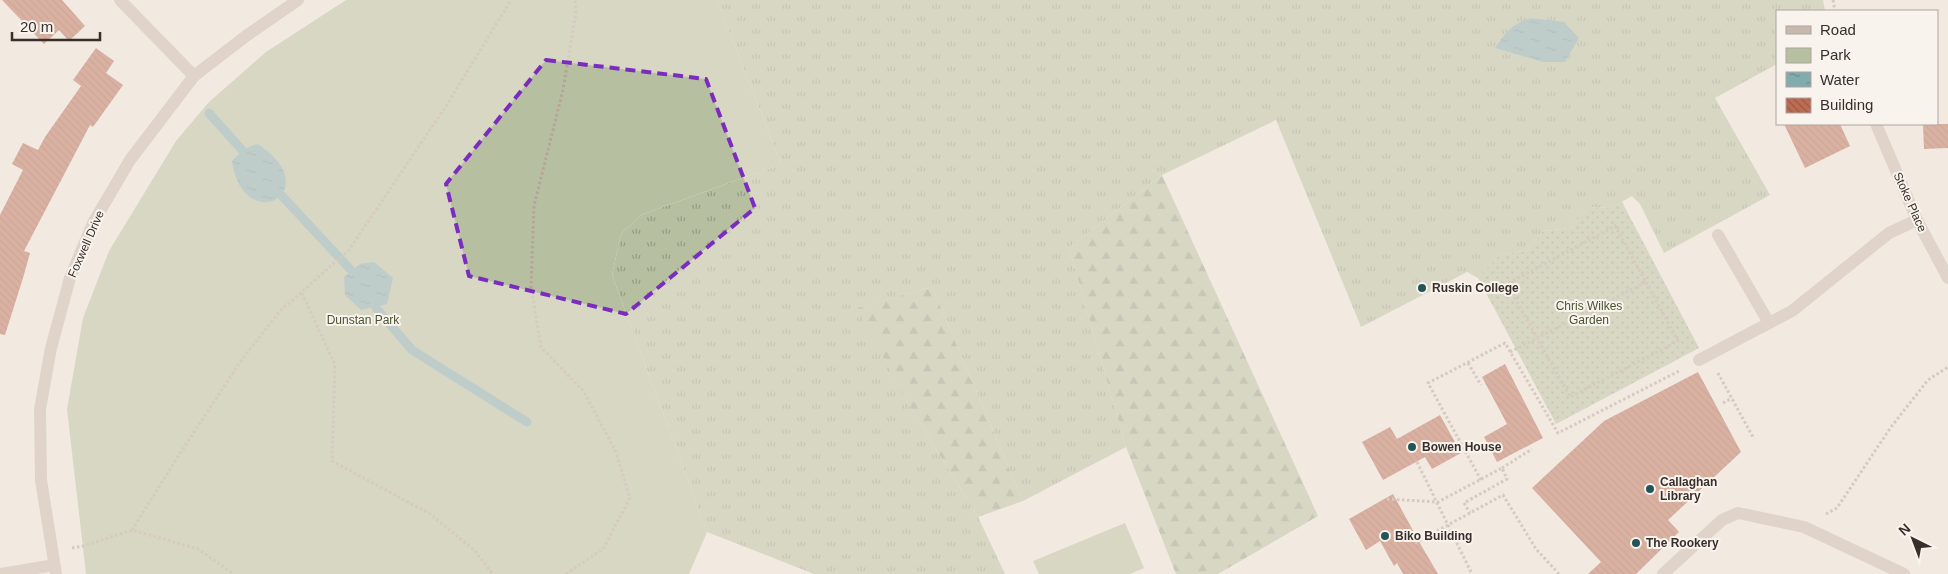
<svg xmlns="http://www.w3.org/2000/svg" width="1948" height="574" font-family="Arial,sans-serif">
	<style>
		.grass { fill: url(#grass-tufts) }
		.forest { fill: url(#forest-firs) }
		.park { fill: #b6c0a1 }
		.garden { fill: url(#garden-dots) }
		.water { fill: url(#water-ripples) }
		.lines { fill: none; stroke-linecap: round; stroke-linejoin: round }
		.stream { stroke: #82abad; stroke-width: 9 }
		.building { fill: url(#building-back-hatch) }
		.path { stroke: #b5a497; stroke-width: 3; stroke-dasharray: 2.5 2.5; stroke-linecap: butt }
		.service { stroke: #c9b9ad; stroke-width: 12 }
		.minor { stroke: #c9b9ad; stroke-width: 12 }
		.marked { fill: none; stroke: #7b2cbf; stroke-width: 4; stroke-dasharray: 10 6; stroke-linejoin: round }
		.poi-dot { fill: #235457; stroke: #f9f3ed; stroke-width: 2 }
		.labels { text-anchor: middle; stroke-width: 4; stroke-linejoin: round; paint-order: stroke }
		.street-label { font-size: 12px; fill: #382f2b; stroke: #f9f3ed }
		.poi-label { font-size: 12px; font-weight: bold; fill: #382f2b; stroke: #f9f3ed; text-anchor: start }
		.park-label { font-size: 12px; fill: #485531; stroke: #f9f3ed }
	</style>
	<defs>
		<pattern id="grass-tufts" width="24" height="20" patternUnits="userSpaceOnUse" patternTransform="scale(1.25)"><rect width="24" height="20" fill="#b6c0a1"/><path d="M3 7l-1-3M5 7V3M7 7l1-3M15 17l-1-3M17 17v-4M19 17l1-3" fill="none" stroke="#959c83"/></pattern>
		<pattern id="forest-firs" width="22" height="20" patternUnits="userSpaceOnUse" patternTransform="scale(1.25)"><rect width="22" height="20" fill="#b6c0a1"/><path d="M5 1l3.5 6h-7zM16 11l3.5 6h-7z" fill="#959c83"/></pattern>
		<pattern id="garden-dots" width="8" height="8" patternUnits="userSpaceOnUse" patternTransform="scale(1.25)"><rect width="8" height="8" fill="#b6c0a1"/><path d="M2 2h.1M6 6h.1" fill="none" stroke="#959c83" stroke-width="1.8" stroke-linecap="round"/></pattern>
		<pattern id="water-ripples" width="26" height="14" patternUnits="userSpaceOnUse" patternTransform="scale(1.25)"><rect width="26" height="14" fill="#82abad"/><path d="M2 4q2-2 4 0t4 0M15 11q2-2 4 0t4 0" fill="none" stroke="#6b8c8d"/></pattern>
		<pattern id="building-back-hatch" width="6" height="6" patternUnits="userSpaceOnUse" patternTransform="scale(1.25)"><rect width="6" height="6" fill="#bd6c53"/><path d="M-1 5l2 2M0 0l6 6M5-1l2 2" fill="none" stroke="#9b5945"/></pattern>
	</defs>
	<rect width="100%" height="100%" fill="#f2e9e1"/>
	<!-- grass -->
	<path class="grass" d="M717,0H1823L1825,11H1777V64L1715,98L1770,195L1664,253L1640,204L1632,196L1611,208L1589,207L1571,228L1543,231L1527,251L1500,254L1478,278L1467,272L1361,327L1276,120L1162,175L1069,248L1126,447L1023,501L932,287L858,308L907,402L978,517L1005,574H814L707,532L612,275L621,234L641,215L781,164Z"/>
	<!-- forest -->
	<g class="forest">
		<path d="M1162,175L1318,516L1218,574H1176L1126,447L1069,248Z"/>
		<path d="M932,287L1023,501L978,517L907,402L857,308Z"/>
	</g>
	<!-- park -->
	<g class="park">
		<path d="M346,0H717L781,164L641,215L621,234L612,275L707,532L689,574H86L67,409L83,318L109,251L176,141L209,102L266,52Z"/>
		<path d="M1125,523L1144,568L1130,574H1039L1033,561Z"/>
	</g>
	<!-- garden -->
	<path class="garden" d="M1622,202L1699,348L1556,424L1478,278L1500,254L1527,251L1543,231L1571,228L1589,207L1611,208Z"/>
	<!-- water -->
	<g class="water">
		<path d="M1531,18L1564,22L1579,38L1565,62H1543L1495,48C1507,31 1511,24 1531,18Z"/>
		<path d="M258,144C329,192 243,238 232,161C240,152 246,146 258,144Z"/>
		<path d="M374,262L393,278L387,304L361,310L345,295L344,277L360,264Z"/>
	</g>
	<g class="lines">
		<!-- stream -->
		<g class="stream">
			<path d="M209,113L242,150"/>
			<path d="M282,196L350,269"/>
			<path d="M376,308L412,350L527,422"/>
		</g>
	</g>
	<!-- building -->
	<g class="building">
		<path d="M2,0H62L85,26L69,41L59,30L44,44Z"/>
		<path d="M96,48L114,61L106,73L123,85L93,127L90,125L24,251L30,253L23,278L5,335L0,334V215L23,170L12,164L23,143L38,150L45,137L81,86L73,80Z"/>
		<path d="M1784,124H1840L1850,146L1805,168Z"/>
		<path d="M1923,124H1948V148L1924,149Z"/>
		<path d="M1505,364L1543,438L1497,462L1484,437L1507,424L1482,377Z"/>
		<path d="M1698,372L1741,452L1668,520L1679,532L1636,574H1588L1601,562L1532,488L1604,421Z"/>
		<path d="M1440,415L1461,453L1432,469L1425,457L1383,480L1362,442L1390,427L1397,439Z"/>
		<path d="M1393,494L1421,545L1438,574H1403L1397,563L1394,566L1380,541L1366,550L1349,519Z"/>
	</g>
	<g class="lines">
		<!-- path -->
		<g class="path">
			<path d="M1833,0L1835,11"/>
			<path d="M302,293L335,365L332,461L430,514L474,550L493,574"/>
			<path d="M1510,352L1646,282L1615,226L1507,284L1570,397L1678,341L1646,282"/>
			<path d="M1468,363L1481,385"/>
			<path d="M1718,373L1754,439"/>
			<path d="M1723,403L1732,398"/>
			<path d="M1417,462L1472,574"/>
			<path d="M1502,468L1532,449"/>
			<path d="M1481,480L1428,383L1505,343L1558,433L1681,370"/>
			<path d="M1387,499L1438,502L1502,468L1507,479L1464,503L1470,513"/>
			<path d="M1826,514L1837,508L1891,427L1928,380L1948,367"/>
			<path d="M132,530L179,455L240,362L280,311L349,250L446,106L511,0"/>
			<path d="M1415,543L1503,495L1536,549L1559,574"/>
			<path d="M72,548L83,546L132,530L198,549L234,574"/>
			<path d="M566,574L603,549L630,498L616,452L584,392L541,347L531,287L534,206L563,90L576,12L575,0"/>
		</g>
		<!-- service -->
		<g class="service">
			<path d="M1718,235L1769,323"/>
			<path d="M1699,360L1792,311L1889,233L1917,220"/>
			<path d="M1663,574L1722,520L1738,513L1804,527L1904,574"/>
		</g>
		<!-- minor -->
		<g class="minor">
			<path d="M120,0L194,76"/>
			<path d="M1876,124L1917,220L1948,278"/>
			<path d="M0,574L54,565"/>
			<path d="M56,574L41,480L40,409L51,348L70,278L93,223L130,160L194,76L246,36L298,0"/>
		</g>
	</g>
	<!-- marked area -->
	<path d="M0 0H1948V574H0ZM546,60L706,79L755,208L626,314L469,276L446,184Z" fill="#f2e9e1" fill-opacity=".55" fill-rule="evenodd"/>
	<path class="marked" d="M546,60L706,79L755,208L626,314L469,276L446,184Z"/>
	<!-- markers -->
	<g class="poi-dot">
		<circle cx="1422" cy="288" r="5"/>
		<circle cx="1412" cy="447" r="5"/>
		<circle cx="1650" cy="489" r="5"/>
		<circle cx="1385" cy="536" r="5"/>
		<circle cx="1636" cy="543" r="5"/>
	</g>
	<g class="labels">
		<!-- street labels -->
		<g class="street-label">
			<text transform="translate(1910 202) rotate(66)" y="4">Stoke Place</text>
			<text transform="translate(86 244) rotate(-66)" y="4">Foxwell Drive</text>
		</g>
		<!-- poi labels -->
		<g class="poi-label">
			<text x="1432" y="292">Ruskin College</text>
			<text x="1422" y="451">Bowen House</text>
			<text x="1660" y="486">Callaghan<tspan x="1660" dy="14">Library</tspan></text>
			<text x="1395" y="540">Biko Building</text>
			<text x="1646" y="547">The Rookery</text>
		</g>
		<!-- park labels -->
		<g class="park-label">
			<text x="1589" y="310">Chris Wilkes<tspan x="1589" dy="14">Garden</tspan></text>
			<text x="363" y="324">Dunstan Park</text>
		</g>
	</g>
	<!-- legend -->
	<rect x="1776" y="10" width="162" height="115" fill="#f9f3ed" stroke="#aca59f"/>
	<rect x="1786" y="26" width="25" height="8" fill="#c9b9ad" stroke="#aca59f"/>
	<text x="1820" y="35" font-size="15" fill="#382f2b">Road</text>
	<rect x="1786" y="48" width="25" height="15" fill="#b6c0a1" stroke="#aca59f"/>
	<text x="1820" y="60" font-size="15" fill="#382f2b">Park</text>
	<rect x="1786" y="72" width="25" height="15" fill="url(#water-ripples)" stroke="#aca59f"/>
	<text x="1820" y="85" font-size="15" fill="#382f2b">Water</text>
	<rect x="1786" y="98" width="25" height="15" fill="url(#building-back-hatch)" stroke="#aca59f"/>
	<text x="1820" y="110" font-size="15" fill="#382f2b">Building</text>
	<!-- north arrow -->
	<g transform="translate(1913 539) rotate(318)" stroke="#f9f3ed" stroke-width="4" paint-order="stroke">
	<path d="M0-4L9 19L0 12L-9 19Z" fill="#382f2b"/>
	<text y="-8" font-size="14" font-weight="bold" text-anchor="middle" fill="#382f2b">N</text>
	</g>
	<!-- scale -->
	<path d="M12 32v8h88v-8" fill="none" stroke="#382f2b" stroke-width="2.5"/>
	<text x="20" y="32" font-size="15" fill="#382f2b" stroke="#f9f3ed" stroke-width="4" paint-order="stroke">20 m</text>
</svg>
